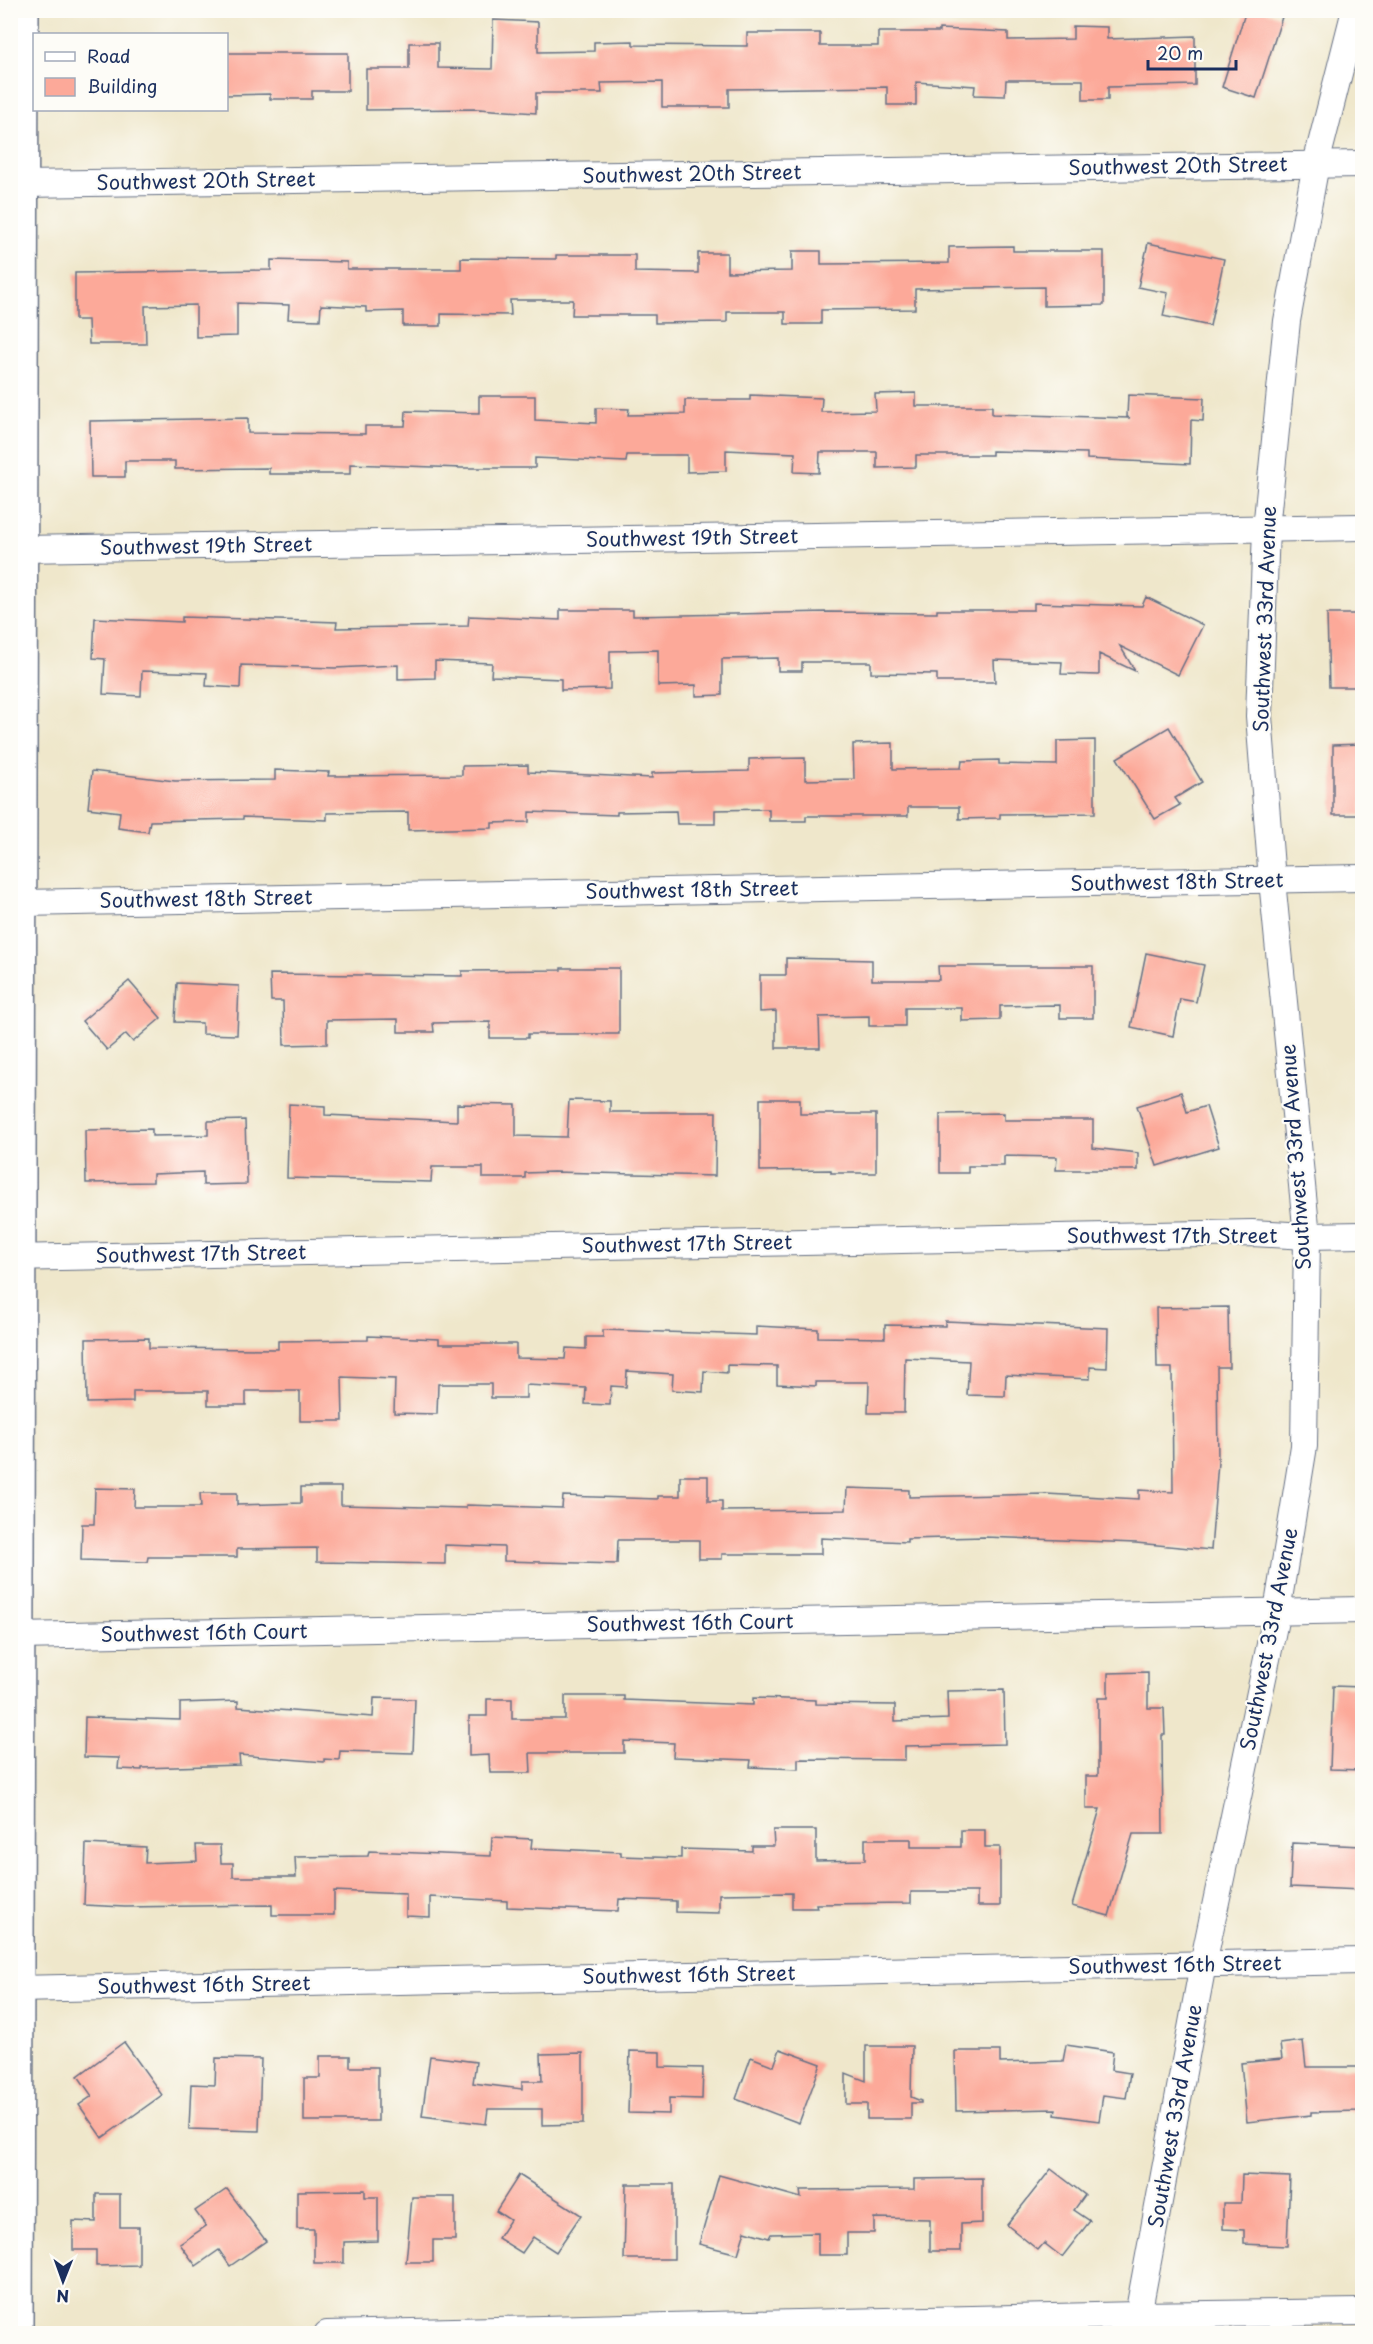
<svg xmlns="http://www.w3.org/2000/svg" width="1373" height="2344" font-family="'Playpen Sans',sans-serif">
	<style>
		.building { fill: #fca999 }
		.lines { fill: none; stroke-linecap: round; stroke-linejoin: round }
		.street-casing { stroke: #656f84; stroke-width: 28 }
		.secondary-casing { stroke: #656f84; stroke-width: 36 }
		.street { stroke: #fff; stroke-width: 26 }
		.secondary { stroke: #fff; stroke-width: 33 }
		.labels { text-anchor: middle; stroke-width: 4.5; stroke-linejoin: round; paint-order: stroke }
		.street-label { font-size: 20px; fill: #1b2f5e; stroke: #fdfcf7 }
	</style>
	<rect width="100%" height="100%" fill="#fdfcf7"/>
	<filter id="ink" filterUnits="userSpaceOnUse"><feTurbulence type="fractalNoise" baseFrequency=".0167" numOctaves="2"/><feDisplacementMap in="SourceGraphic" scale="12" xChannelSelector="R" yChannelSelector="G"/><feConvolveMatrix kernelMatrix="1 2 1 2 8 2 1 2 1" color-interpolation-filters="sRGB"/></filter>
	<filter id="wash" filterUnits="userSpaceOnUse"><feTurbulence type="fractalNoise" baseFrequency=".008" numOctaves="4" result="noise"/><feDisplacementMap in="SourceGraphic" scale="24" xChannelSelector="R" yChannelSelector="G"/><feGaussianBlur stdDeviation="1.35" result="paint"/><feColorMatrix in="noise" values="0 0 0 0 0 0 0 0 0 0 0 0 0 0 0 0 0 1.4 0 .05"/><feComposite in="paint" operator="in"/></filter>
	<g filter="url(#wash)">
		<rect width="100%" height="100%" fill="#efe7cb"/>
		<g id="blocks">
			<!-- building -->
			<g class="building">
				<path d="M1246,10H1261L1282,17L1256,98L1222,87Z"/>
				<path d="M493,20L538,22V52L594,51V42L633,41V45L747,46V33H820V46H878V32H939V29L1008,32V40L1073,39V26L1107,27V39L1195,36V85L1108,87V100H1083V80H1006L1005,96L974,95L975,86L916,82V105H887V87L729,89V107H662V82L601,83L602,93H536V113L479,109L366,110V69H409V43H438V68L492,69Z"/>
				<path d="M226,53H348V91H312V99H270V94L226,95Z"/>
				<path d="M1148,243L1224,259L1210,326L1163,316L1168,293L1138,287Z"/>
				<path d="M1013,246V251H1104V305L1044,306V287L915,289V309L821,310V324H785V312H727V322L655,323V315H572L573,300H510L511,315L441,314V326H403V311L366,312V307L321,305L320,320L288,319L289,305L237,303V336L196,337V305L145,306L146,344H89L88,320H75V273L271,270V260L347,262V269H461V258L556,259V255H635V272L698,273V253H727V272L792,271V251H821V264L949,263V247Z"/>
				<path d="M916,393V406H992V414L1130,418L1127,417L1128,395L1204,398L1203,421L1191,420L1190,464L1087,459V453L992,451V455H916V467L877,468V452H820L819,473L794,472L795,453L726,450V471L687,472V455H627L626,462L535,458V468H462L350,464V474H269V468L175,469V461H125V477H91L90,421L248,418V433L365,434V426H405L406,411L479,413V396H535V420L596,423V408L629,409L628,415L685,414V400H750V395L822,398L821,412L876,411L875,394Z"/>
				<path d="M1146,597L1203,625L1178,675L1120,646L1135,671L1099,654V675L1061,674L1062,662L994,660L995,682H937V674L871,673V662H802V671H778V658L722,659V695L696,696V685L658,686V650L610,651V689L561,690V679L491,676L492,663L435,661V678L398,679V665L335,668L241,665L240,688L206,686L207,673L142,671L141,696L103,694L105,659L93,658L95,618L182,622V617L337,622L336,628L468,626L469,616L560,620V610H633V616L828,612L937,613V610H1034V603L1142,606Z"/>
				<path d="M1327,614H1362V687H1329Z"/>
				<path d="M1169,727L1202,782L1175,798L1180,805L1155,819L1117,758Z"/>
				<path d="M1095,740V813L1000,814V818L959,819V807H908V816H806V821H769V809L715,810V824H677L676,811L617,812V815L529,812V822L492,823V828L408,830V812L327,813V820L243,817V819L150,821L148,832L118,828L120,812L88,808L92,771L175,781L275,780V770L329,772L328,776L462,775V766L528,765V772L652,778V773L749,771V759L805,758V780L854,779L853,744L893,743V769L961,768L962,761L999,760V764L1057,765V741Z"/>
				<path d="M1362,744V815H1333V745Z"/>
				<path d="M1146,953L1204,965L1196,1002L1180,999L1173,1036L1131,1027Z"/>
				<path d="M786,958L872,960V980H939L938,966H1093V1018H1060V1005L1000,1006V1020L962,1021V1008H905V1026H869V1016L819,1017L820,1048H776V1011L760,1012V975H786Z"/>
				<path d="M561,968H619V1034H528V1038H490V1022L433,1023L434,1032H398V1019L327,1020V1044L284,1045L283,1001H271L270,974L462,976V971L561,970Z"/>
				<path d="M129,981L161,1018L133,1042L126,1034L107,1050L82,1021Z"/>
				<path d="M177,983L239,986L237,1035L202,1034V1023L175,1022Z"/>
				<path d="M1181,1092L1187,1112L1206,1106L1219,1147L1157,1166L1137,1106Z"/>
				<path d="M760,1099H800V1114H876V1173H831V1170L760,1171Z"/>
				<path d="M569,1100L610,1101V1112H716L715,1176L553,1172L525,1173V1178H483V1167H432L431,1182L287,1178L289,1104L325,1106V1115L457,1121V1104L516,1105V1136L567,1137Z"/>
				<path d="M1004,1113V1120H1093V1148L1138,1153V1170H1056L1057,1157L1004,1156V1166H968V1173H940V1114Z"/>
				<path d="M245,1120L247,1184L203,1185V1172L153,1174V1182L86,1183L85,1130L152,1129V1136L208,1135V1121Z"/>
				<path d="M1228,1307L1229,1367H1217L1218,1462L1211,1550L1136,1543L984,1537L907,1539V1542L821,1538V1554H722V1559H699V1540H618L617,1564L504,1561V1547L445,1545V1564L317,1562V1548L237,1549V1557H148L147,1562L81,1560L82,1524H94L95,1488L135,1489L134,1507H201L200,1493H237V1505L301,1503V1487H341V1505L466,1508V1505L562,1508L563,1496L658,1499V1496H680V1476H708V1501H722V1511L846,1510L847,1488L909,1490V1497L1046,1494L1139,1499V1490L1173,1492L1172,1368H1157L1156,1308Z"/>
				<path d="M945,1321L1108,1328L1107,1368L1090,1367V1379L1006,1375L1005,1396L967,1395L969,1361L905,1358L904,1413H868L869,1382H816V1386L777,1384V1366L727,1365V1373L704,1371L703,1392L672,1390L673,1374L627,1371L626,1387L611,1386L610,1405L585,1404L586,1388L526,1385V1398H491V1384H438L437,1414L394,1413L395,1379L342,1377L343,1421H300V1391H246V1405H208V1391H133V1402L87,1403L86,1339L149,1338V1348L278,1349V1341L368,1340V1336L439,1339V1344H516V1358L565,1359L566,1348L586,1349V1337H603V1330L756,1335V1326L818,1329V1337L885,1338V1325L945,1326Z"/>
				<path d="M1148,1672V1708H1164L1165,1735H1162L1163,1834H1133L1109,1916L1072,1906L1100,1809H1086V1776H1098V1698H1108V1673Z"/>
				<path d="M1333,1686L1362,1687V1770L1330,1769Z"/>
				<path d="M1004,1690L1005,1744L905,1746V1760L798,1759V1769L750,1767L751,1760L673,1757L674,1743L624,1741V1753H530L531,1773H490L489,1755L469,1756V1716H487V1699H512V1719H565V1696H624V1700L753,1705V1698L816,1700V1704L895,1705V1721L948,1719L947,1691Z"/>
				<path d="M374,1698L415,1699L413,1753L340,1751L339,1760L324,1759V1762L239,1755L240,1765L142,1768V1770L118,1769L119,1758L84,1757L85,1717L180,1720V1703L238,1701V1707L373,1717Z"/>
				<path d="M773,1830H816V1861L865,1860V1839H911V1847H961V1830H985V1847H1000V1906H977V1892H911V1903L816,1904L817,1908H792V1893L719,1894V1913L676,1912V1901L619,1899L618,1911L507,1907V1901L430,1897V1917L406,1916V1894L334,1891V1915H272V1905L125,1907L84,1905L86,1844L146,1847L145,1863L197,1861L196,1845H220L221,1863H233V1877H296L295,1857L368,1856L369,1851L491,1856L492,1837L532,1839L531,1848L621,1852V1856L681,1858V1849L752,1851V1846H774Z"/>
				<path d="M1292,1843L1362,1846V1890L1290,1887Z"/>
				<path d="M1303,2041L1306,2067H1362V2111L1311,2112V2115L1247,2122L1241,2063L1282,2059L1280,2044Z"/>
				<path d="M124,2042L162,2095L102,2138L79,2105L92,2096L78,2076Z"/>
				<path d="M1066,2045L1113,2052L1111,2070L1130,2073L1126,2098L1103,2095L1099,2121L1055,2115L1056,2109L956,2111L955,2051H1000V2063L1063,2061Z"/>
				<path d="M866,2046H912L911,2097L921,2101V2103H911V2119H867V2104H846V2073L866,2081Z"/>
				<path d="M780,2049L821,2064L799,2123L736,2099L751,2057L774,2066Z"/>
				<path d="M630,2051L660,2052V2067L703,2068L702,2099L669,2098V2114L628,2113Z"/>
				<path d="M583,2053V2124L542,2125V2109H488L486,2124L422,2116L430,2056L476,2062L473,2083L522,2089V2081H542L541,2054Z"/>
				<path d="M320,2056H350V2067H378V2121H304V2078H320Z"/>
				<path d="M216,2058L261,2059L259,2131L189,2129L191,2084L215,2085Z"/>
				<path d="M1051,2169L1085,2195L1074,2210L1090,2221L1062,2257L1044,2243L1038,2250L1007,2225Z"/>
				<path d="M519,2175L581,2215L556,2252L533,2237L522,2253L498,2238L510,2220L496,2211Z"/>
				<path d="M719,2175L801,2198L800,2190L914,2189V2179L982,2178V2223L961,2224V2251H930V2219L874,2218V2233H847V2255H818V2233L771,2234L769,2238L745,2231L738,2254L699,2244Z"/>
				<path d="M1242,2175L1290,2177L1287,2246L1244,2244V2230L1223,2229V2203H1241Z"/>
				<path d="M626,2184H674V2259H624Z"/>
				<path d="M227,2189L266,2241L230,2266L219,2250L196,2266L180,2244L206,2226L195,2211Z"/>
				<path d="M365,2190V2197H378V2241L344,2242V2263H314V2229H297V2191Z"/>
				<path d="M96,2194H120V2227H139V2265L96,2266V2250H73V2221L96,2222Z"/>
				<path d="M412,2197H455V2240H433V2262H406Z"/>
			</g>
		</g>
	</g>
	<g filter="url(#ink)">
		<use href="#blocks" fill-opacity="0" stroke="#656f84" stroke-width="1.5"/>
		<g class="lines">
			<!-- street casing -->
			<g class="street-casing">
				<g id="street">
					<path d="M22,184L1362,164"/>
					<path d="M21,549L1362,527"/>
					<path d="M21,903L1362,878"/>
					<path d="M10,1258L1252,1233L1307,1236L1362,1235"/>
					<path d="M17,1636L1362,1610"/>
					<path d="M16,1989L1362,1961"/>
					<path d="M327,2334L1138,2315L1362,2312"/>
					<path d="M1137,2334L1138,2315L1203,1964L1277,1611L1304,1446L1307,1236L1272,880L1259,716L1266,529L1287,321L1316,164L1355,10"/>
				</g>
			</g>
			<!-- secondary casing -->
			<g class="secondary-casing">
				<path id="secondary" d="M16,2334L22,10"/>
			</g>
			<!-- street -->
			<use href="#street" class="street"/>
			<!-- secondary -->
			<use href="#secondary" class="secondary"/>
		</g>
	</g>
	<g class="labels">
		<!-- street labels -->
		<g class="street-label">
			<text transform="translate(1178 166) rotate(-1)" y="7">Southwest 20th Street</text>
			<text transform="translate(692 174) rotate(-1)" y="7">Southwest 20th Street</text>
			<text transform="translate(206 181) rotate(-1)" y="7">Southwest 20th Street</text>
			<text transform="translate(692 538) rotate(-1)" y="7">Southwest 19th Street</text>
			<text transform="translate(206 546) rotate(-1)" y="7">Southwest 19th Street</text>
			<text transform="translate(1265 619) rotate(-88)" y="7">Southwest 33rd Avenue</text>
			<text transform="translate(1177 882) rotate(-1)" y="7">Southwest 18th Street</text>
			<text transform="translate(692 890) rotate(-1)" y="7">Southwest 18th Street</text>
			<text transform="translate(206 899) rotate(-1)" y="7">Southwest 18th Street</text>
			<text transform="translate(1296 1157) rotate(-94)" y="7">Southwest 33rd Avenue</text>
			<text x="1172" y="1243">Southwest 17th Street</text>
			<text transform="translate(687 1244) rotate(-1)" y="7">Southwest 17th Street</text>
			<text transform="translate(201 1254) rotate(-1)" y="7">Southwest 17th Street</text>
			<text transform="translate(690 1623) rotate(-1)" y="7">Southwest 16th Court</text>
			<text transform="translate(204 1633) rotate(-1)" y="7">Southwest 16th Court</text>
			<text transform="translate(1269 1639) rotate(-79)" y="7">Southwest 33rd Avenue</text>
			<text transform="translate(1175 1965) rotate(-1)" y="7">Southwest 16th Street</text>
			<text transform="translate(689 1975) rotate(-1)" y="7">Southwest 16th Street</text>
			<text transform="translate(204 1985) rotate(-1)" y="7">Southwest 16th Street</text>
			<text transform="translate(1175 2116) rotate(-80)" y="7">Southwest 33rd Avenue</text>
		</g>
	</g>
	<!-- margin -->
	<rect width="1373" height="2344" fill="none" stroke="#fdfcf7" stroke-width="36"/>
	<!-- legend -->
	<rect x="33" y="33" width="195" height="78" fill="#fdfcf7" stroke="#a3aaba" stroke-width="1.5"/>
	<rect x="45" y="52" width="30" height="9" fill="#ffffff" stroke="#a3aaba" stroke-width="1.5"/>
	<text x="87" y="63" font-size="18" fill="#1b2f5e">Road</text>
	<rect x="45" y="78" width="30" height="18" fill="#fca999" stroke="#a3aaba" stroke-width="1.5"/>
	<text x="87" y="93" font-size="18" fill="#1b2f5e">Building</text>
	<!-- north arrow -->
	<g transform="translate(63 2281) rotate(181)" stroke="#fdfcf7" stroke-width="4.5" paint-order="stroke">
	<path d="M0-4.5L10 22L0 15L-10 22Z" fill="#1b2f5e"/>
	<text y="-9" font-size="16" font-weight="bold" text-anchor="middle" fill="#1b2f5e">N</text>
	</g>
	<!-- scale -->
	<path d="M1148 60v9h88v-9" fill="none" stroke="#1b2f5e" stroke-width="3"/>
	<text x="1157" y="60" font-size="18" fill="#1b2f5e" stroke="#fdfcf7" stroke-width="4.5" paint-order="stroke">20 m</text>
</svg>
